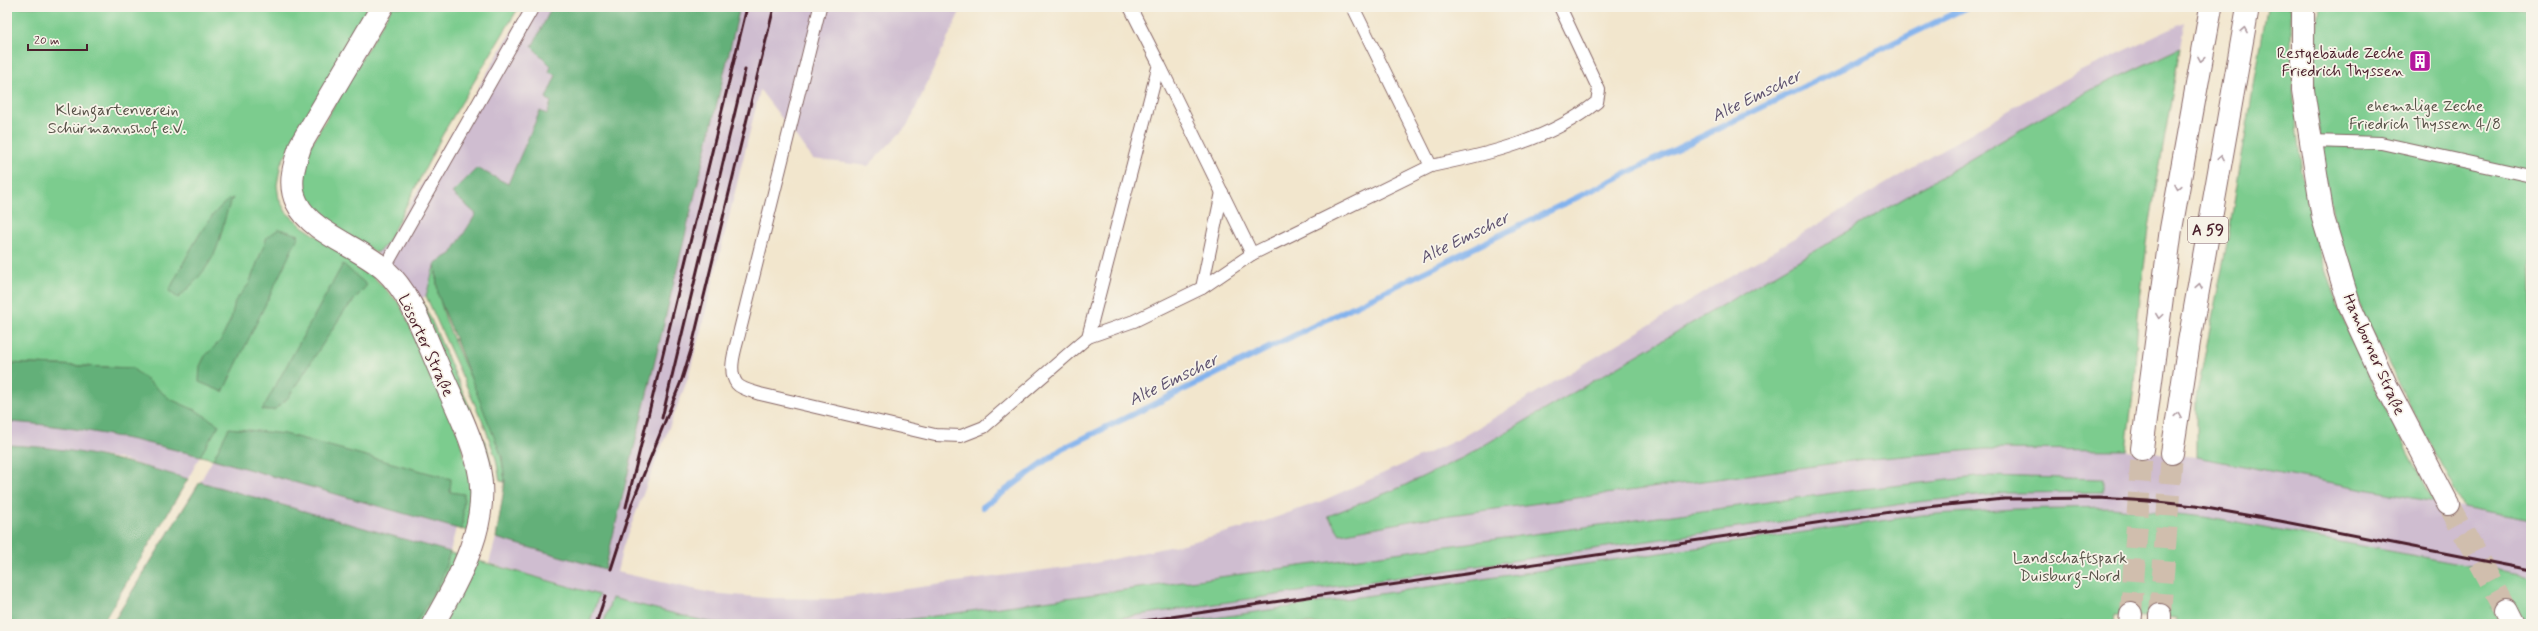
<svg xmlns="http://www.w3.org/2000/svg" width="2538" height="631" font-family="Mynerve,sans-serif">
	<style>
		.industrial { fill: #cfbdd0 }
		.green { fill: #7bcc8e; stroke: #62765c }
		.forest { fill: #64b079; stroke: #576852 }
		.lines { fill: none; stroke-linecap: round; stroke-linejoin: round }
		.stream { stroke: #82b2ed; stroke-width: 6 }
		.secondary-tunnel { stroke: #d0bead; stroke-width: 22; stroke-dasharray: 22 11; stroke-linecap: butt }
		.highway-tunnel { stroke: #d0bead; stroke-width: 22; stroke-dasharray: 22 11; stroke-linecap: butt }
		.lane-casing { stroke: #856564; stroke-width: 14 }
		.street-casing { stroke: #856564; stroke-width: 24 }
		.secondary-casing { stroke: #856564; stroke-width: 24 }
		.highway-casing { stroke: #856564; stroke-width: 24 }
		.lane { stroke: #fff; stroke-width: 12 }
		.street { stroke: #fff; stroke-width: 22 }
		.secondary { stroke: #fff; stroke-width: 22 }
		.highway { stroke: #fff; stroke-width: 22 }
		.rail { stroke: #4a1f2b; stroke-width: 3 }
		.oneway { stroke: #ae9aa0 }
		.labels { text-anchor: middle; stroke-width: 3.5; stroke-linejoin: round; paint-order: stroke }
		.shield { fill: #f7f3e8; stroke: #7e5f64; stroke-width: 1 }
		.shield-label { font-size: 15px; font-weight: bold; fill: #4a1f2b }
		.poi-label { font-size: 16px; fill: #4a1f2b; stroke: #f7f3e8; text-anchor: end }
		.park-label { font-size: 16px; fill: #595349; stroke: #f7f3e8 }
		.street-label { font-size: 16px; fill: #4a1f2b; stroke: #f7f3e8 }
		.water-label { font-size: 17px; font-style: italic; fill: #5e526f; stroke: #f7f3e8 }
	</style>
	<rect width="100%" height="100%" fill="#f7f3e8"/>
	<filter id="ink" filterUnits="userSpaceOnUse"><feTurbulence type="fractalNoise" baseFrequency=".025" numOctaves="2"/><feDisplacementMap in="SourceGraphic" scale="8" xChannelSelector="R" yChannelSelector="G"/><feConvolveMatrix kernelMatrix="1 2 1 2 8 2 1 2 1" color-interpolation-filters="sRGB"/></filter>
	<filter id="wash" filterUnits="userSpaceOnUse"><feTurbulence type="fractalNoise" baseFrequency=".012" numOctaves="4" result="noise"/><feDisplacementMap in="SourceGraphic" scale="16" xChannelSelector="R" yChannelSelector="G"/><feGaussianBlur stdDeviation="0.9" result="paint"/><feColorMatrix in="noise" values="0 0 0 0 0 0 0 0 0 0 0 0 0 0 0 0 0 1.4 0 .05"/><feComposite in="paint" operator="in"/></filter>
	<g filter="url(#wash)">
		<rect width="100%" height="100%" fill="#f2e6cd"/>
		<!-- industrial -->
		<g class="industrial">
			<path d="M526,7H584L549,72L556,75L546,98L551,102L547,115L540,112L508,184L453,193L476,214L451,254L435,263L426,296L419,300L376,253L386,245Z"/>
			<path d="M697,7H962L908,125L868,166L813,159L760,90L703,322L687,381L623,546L617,572L711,593L767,598L834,599L1095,563L1187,543L1260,523L1322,501L1457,440L2021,103L2081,71L2184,23L2180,48L2157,58L1464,457L1399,488L1328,517L1341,534L1421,519L1858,460L1986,449L2126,450L2196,457L2531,520V577L2204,517L2111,507L2015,509L1922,515L1173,624H1077L1917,502L2007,493L2103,479L1987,476L1863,489L876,624H732L708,622L612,598L603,624H589L599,595L489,563L496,538L605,569L730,50Z"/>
			<path d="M7,422L33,423L121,436L200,456L188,479L117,458L34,446L7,445Z"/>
			<path d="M213,459L456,528L450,552L200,482Z"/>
		</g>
		<!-- green -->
		<g class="green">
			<path d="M7,7H373L281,163L277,185L279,199L286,212L303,227L363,266L400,304L458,433L470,477L472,504L468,531L213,459L121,436L131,368L7,363Z"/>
			<path d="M392,7H519L445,130L386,245L376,253L334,228L306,203L302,187L305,155Z"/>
			<path d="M2269,7H2291C2291,105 2299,203 2334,295C2361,367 2400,434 2434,502L2196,457V399L2228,238L2267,8Z"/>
			<path d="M2320,7H2531V520L2463,507L2364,316L2338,239L2322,162L2312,68Z"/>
			<path d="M2180,48L2149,228L2138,316L2134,387L2126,450L1986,449L1858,460L1421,519L1340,534L1328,516L1399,488L1464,457L2032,123L2091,90Z"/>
			<path d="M435,263C436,339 500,408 505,482L500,481L496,459L485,427L426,296Z"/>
			<path d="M422,299L487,447L495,480L489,479L419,300Z"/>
			<path d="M1987,476L2103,479V492L2007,493L1917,502L1077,624H876L1863,489Z"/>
			<path d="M200,482L599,595L589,624H112Z"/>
			<path d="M2111,507L2204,517L2531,577V624H2525L2519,612L2492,608L2500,624H2176V618L2114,614L2113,624H1173L1922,515L2015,509Z"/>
			<path d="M612,598L708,622L732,624H603Z"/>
		</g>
		<!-- forest -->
		<g class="forest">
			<path d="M552,7H740L605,569L496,538L505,482L502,457L438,295L435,263L451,254L476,214L452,193L477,168L508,184L540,111L547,114L551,102L546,98L556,75L549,72L551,66L532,47Z"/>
			<path d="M233,198C224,213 223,233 216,250C208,269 193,284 178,298L169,291C181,268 210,206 233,198Z"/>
			<path d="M279,229L299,235L223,392L199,382L200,366L205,356L221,340L231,319L235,301L249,284L267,237Z"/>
			<path d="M343,264L367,285L343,313L287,399L274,410H262Z"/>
			<path d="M7,363L132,368L170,399L197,411L219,425L200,456C137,440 73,425 7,422Z"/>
			<path d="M229,428L285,434L451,479L450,492L464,494L462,530L213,459Z"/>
			<path d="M7,445C71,447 128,461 188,479L102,624H7Z"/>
			<path d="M200,482L450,552L441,580L415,624H112Z"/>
		</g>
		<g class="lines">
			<!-- stream -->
			<path class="stream" d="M983,507L1062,449L1967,7"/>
		</g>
	</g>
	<g filter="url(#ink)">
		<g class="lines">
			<!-- secondary-tunnel -->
			<path class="secondary-tunnel" d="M2448,504L2506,610"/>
			<!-- highway-tunnel -->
			<g class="highway-tunnel">
				<path d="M2131,614L2142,449"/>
				<path d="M2160,615L2172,453"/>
			</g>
			<!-- lane casing -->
			<g class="lane-casing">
				<g id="lane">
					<path d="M820,7L740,330C737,345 726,370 737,384C741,389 754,392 760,394L935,435L961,436L984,427L1088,337L1159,64L1130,7"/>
					<path d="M1159,64L1252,254L1431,166L1353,7"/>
					<path d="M2310,141L2381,143L2531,176"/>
					<path d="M1431,166C1489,154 1550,140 1597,102L1599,90L1560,7"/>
					<path d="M384,269L533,7"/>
					<path d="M1202,288L1222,192"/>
					<path d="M1088,337L1134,321L1202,288L1252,254"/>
				</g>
			</g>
			<!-- street casing -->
			<g class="street-casing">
				<path id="street" d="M382,7L301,144C295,162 287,184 297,203C312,234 359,246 385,270C411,294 422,329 436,361C450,395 469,429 478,465C492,521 460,577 433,624"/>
			</g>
			<!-- secondary casing -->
			<g class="secondary-casing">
				<g id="secondary">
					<path d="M2303,7V90L2323,218L2350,307L2386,385L2448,504"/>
					<path d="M2506,610L2513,624"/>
				</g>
			</g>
			<!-- highway casing -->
			<g class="highway-casing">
				<g id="highway">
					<path d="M2142,449L2171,229L2211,7"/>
					<path d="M2172,453L2189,342L2248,7"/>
					<path d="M2160,615V624"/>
					<path d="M2130,624L2131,614"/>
				</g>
			</g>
			<!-- lane -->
			<use href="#lane" class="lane"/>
			<!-- street -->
			<use href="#street" class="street"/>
			<!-- secondary -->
			<use href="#secondary" class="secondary"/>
			<!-- highway -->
			<use href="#highway" class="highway"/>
			<!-- rail -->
			<g class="rail">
				<path d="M662,418L745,70"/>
				<path d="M626,507L747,7"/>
				<path d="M611,569L633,501L682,379L691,350L774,7"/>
				<path d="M596,624L605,597"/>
				<path d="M1123,624L1918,508L2004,499L2099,498L2148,501L2195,506L2280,521L2531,570"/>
			</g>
		</g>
		<!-- one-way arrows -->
		<defs><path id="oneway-chevron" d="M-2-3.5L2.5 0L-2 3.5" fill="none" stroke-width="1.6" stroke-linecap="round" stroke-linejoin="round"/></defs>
		<g class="oneway">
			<use href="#oneway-chevron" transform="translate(2244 30) rotate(-80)"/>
			<use href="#oneway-chevron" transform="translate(2201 59) rotate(100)"/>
			<use href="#oneway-chevron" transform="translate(2221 158) rotate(-80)"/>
			<use href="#oneway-chevron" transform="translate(2178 187) rotate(100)"/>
			<use href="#oneway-chevron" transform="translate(2199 286) rotate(-80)"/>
			<use href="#oneway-chevron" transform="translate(2159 316) rotate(98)"/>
			<use href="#oneway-chevron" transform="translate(2178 415) rotate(-81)"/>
		</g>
	</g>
	<!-- icons -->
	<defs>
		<g id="building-square" transform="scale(1.15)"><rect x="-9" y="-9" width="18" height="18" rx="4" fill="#b5179e" stroke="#f7f3e8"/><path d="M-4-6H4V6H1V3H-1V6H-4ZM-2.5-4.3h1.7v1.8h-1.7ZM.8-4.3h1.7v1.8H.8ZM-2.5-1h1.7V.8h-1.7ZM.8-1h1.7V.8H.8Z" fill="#fff"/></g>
	</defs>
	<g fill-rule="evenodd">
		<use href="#building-square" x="2420" y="61"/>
	</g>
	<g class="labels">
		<!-- shield labels -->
		<rect class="shield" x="2188" y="217" width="40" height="26" rx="3"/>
		<g class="shield-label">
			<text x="2208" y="235">A 59</text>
		</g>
		<!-- poi labels -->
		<g class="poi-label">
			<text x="2404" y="58">Restgebäude Zeche<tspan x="2404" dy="18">Friedrich Thyssen</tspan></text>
		</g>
		<!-- park labels -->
		<g class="park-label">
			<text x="2425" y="111">ehemalige Zeche<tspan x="2425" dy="18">Friedrich Thyssen 4/8</tspan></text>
			<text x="117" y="115">Kleingartenverein<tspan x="117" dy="18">Schürmannshof e.V.</tspan></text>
			<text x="2070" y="563">Landschaftspark<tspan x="2070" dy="18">Duisburg-Nord</tspan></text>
		</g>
		<!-- street labels -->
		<g class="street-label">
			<text transform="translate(427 345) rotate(65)" y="6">Lösorter Straße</text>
			<text transform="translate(2375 354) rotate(66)" y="6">Hamborner Straße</text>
		</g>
		<!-- water labels -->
		<g class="water-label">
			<text transform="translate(1756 95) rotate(-26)" y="6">Alte Emscher</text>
			<text transform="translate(1464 237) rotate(-26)" y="6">Alte Emscher</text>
			<text transform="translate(1173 379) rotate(-26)" y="6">Alte Emscher</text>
		</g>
	</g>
	<!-- margin -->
	<rect width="2538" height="631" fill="none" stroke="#f7f3e8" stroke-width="24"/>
	<!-- scale -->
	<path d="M28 44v6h59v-6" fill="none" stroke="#4a1f2b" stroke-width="2"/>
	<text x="34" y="44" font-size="12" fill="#4a1f2b" stroke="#f7f3e8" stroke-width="3" paint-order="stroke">20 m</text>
</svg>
